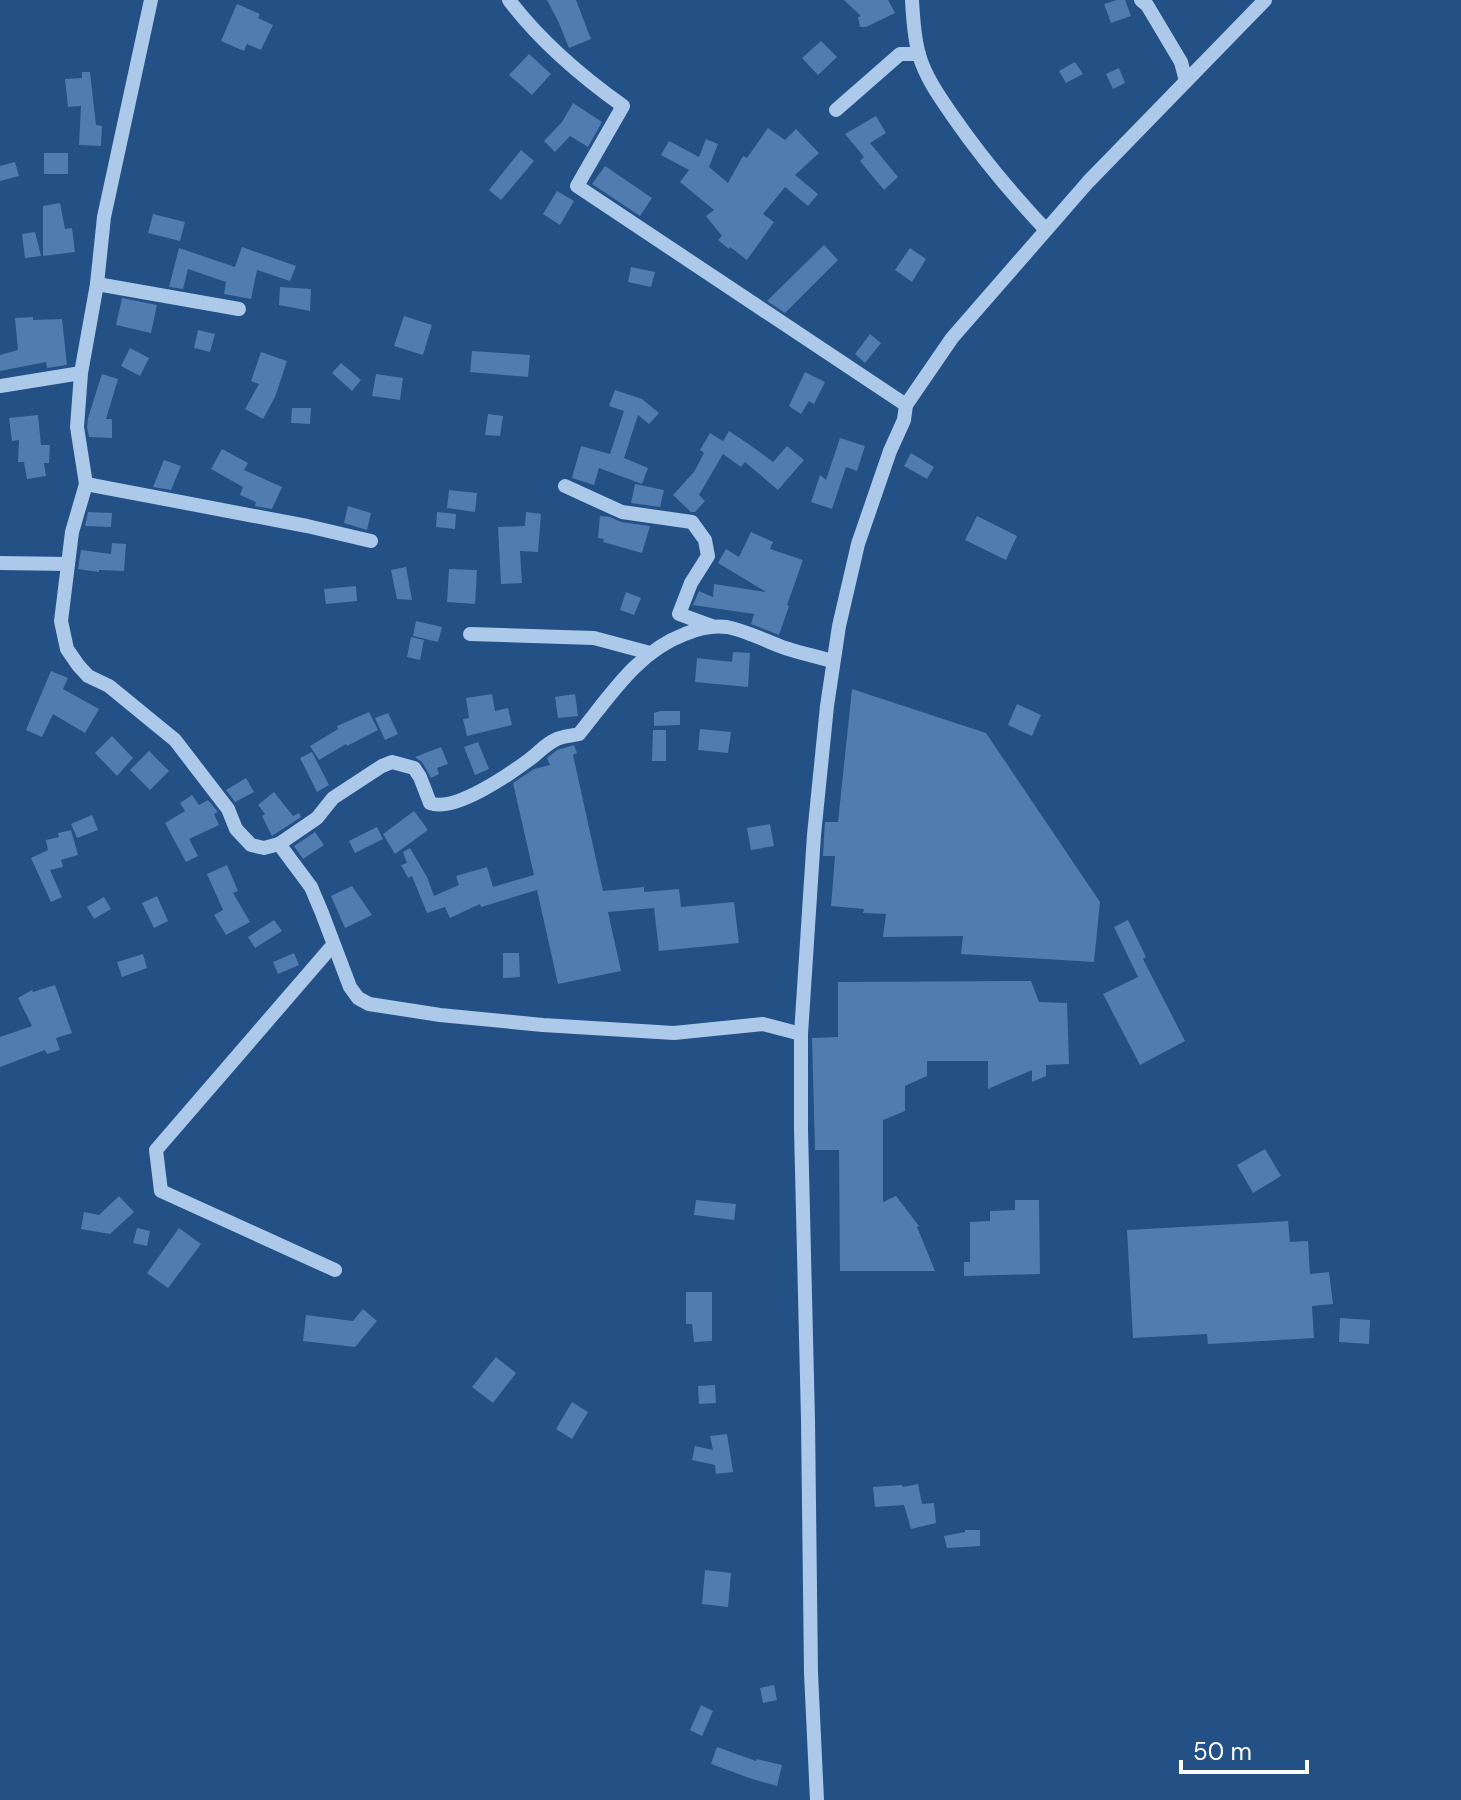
<svg xmlns="http://www.w3.org/2000/svg" width="1461" height="1800" font-family="'DM Sans',sans-serif">
	<style>
		.building { fill: #507caf }
		.lines { fill: none; stroke-linecap: round; stroke-linejoin: round }
		.minor { stroke: #acc9e9; stroke-width: 14 }
	</style>
	<rect width="100%" height="100%" fill="#235085"/>
	<!-- building -->
	<g class="building">
		<path d="M547,0H576L591,39L569,48L559,23Z"/>
		<path d="M844,0H888L895,13L866,27H860L858,17L861,16Z"/>
		<path d="M1117,0H1125L1131,16L1111,23L1104,4Z"/>
		<path d="M237,4L260,14L258,18L273,25L261,50L247,44L244,51L221,41Z"/>
		<path d="M821,41L837,57L818,75L802,58Z"/>
		<path d="M529,54L551,74L532,95L509,75Z"/>
		<path d="M1075,62L1083,74L1066,83L1059,71Z"/>
		<path d="M1119,68L1125,83L1113,89L1106,74Z"/>
		<path d="M82,72H90L96,125L102,126L101,146L79,145L81,106L68,107L65,79L82,78Z"/>
		<path d="M573,103L602,122L588,147L570,136L555,152L544,141L562,122Z"/>
		<path d="M876,116L886,133L870,143L898,177L884,190L860,161L864,157L845,134Z"/>
		<path d="M768,128L785,140L796,129L819,153L795,175L818,194L808,206L785,187L763,214L774,222L747,260L730,247L729,249L718,240L722,236L706,216L714,210L680,182L689,170L661,155L669,141L699,157L706,139L718,144L709,167L728,183L743,156L747,158Z"/>
		<path d="M521,150L534,161L501,200L489,190Z"/>
		<rect x="44" y="153" width="24" height="21"/>
		<path d="M15,162L19,176L0,181V166Z"/>
		<path d="M605,166L652,198L640,216L592,184Z"/>
		<path d="M557,191L574,201L560,225L543,214Z"/>
		<path d="M60,203L65,229L72,228L75,252L43,256V206Z"/>
		<path d="M153,214L185,222L180,241L148,233Z"/>
		<path d="M35,232L41,256L25,258L22,234Z"/>
		<path d="M824,245L838,260L785,313L767,301Z"/>
		<path d="M242,247L296,266L290,281L257,270L251,299L224,294L226,282L188,269L183,289L169,287L179,248L235,267Z"/>
		<path d="M910,248L926,259L912,282L895,270Z"/>
		<path d="M631,267L655,272L651,287L628,282Z"/>
		<path d="M280,287L311,289L310,311L279,305Z"/>
		<path d="M122,298L157,305L151,333L116,325Z"/>
		<path d="M404,316L432,325L423,355L394,346Z"/>
		<path d="M33,317V320L62,319L67,365L47,368L46,362L0,371V355L18,350L15,318Z"/>
		<path d="M198,330L215,334L210,352L194,348Z"/>
		<path d="M870,334L881,343L865,363L855,354Z"/>
		<path d="M130,348L149,358L140,376L121,366Z"/>
		<path d="M472,351L530,355L528,377L470,372Z"/>
		<path d="M261,352L287,361L275,397L263,419L245,409L259,384L251,381Z"/>
		<path d="M341,363L361,380L352,391L332,373Z"/>
		<path d="M805,372L825,382L814,404L809,401L801,414L789,406Z"/>
		<path d="M102,374L118,379L106,419H112V438L89,437L87,427L88,418Z"/>
		<path d="M376,374L403,378L400,400L372,396Z"/>
		<path d="M615,390L642,399L659,413L649,424L638,415L624,458L648,468L642,484L599,468L594,485L572,478L581,446L610,454L624,411L609,406Z"/>
		<path d="M292,408H311L310,424L291,423Z"/>
		<path d="M488,414L503,416L500,436L485,435Z"/>
		<path d="M38,415L41,445H50L49,463H44L46,476L27,479L24,462H18L19,440L12,441L9,418Z"/>
		<path d="M729,431L750,445L773,462L787,446L804,460L778,490L745,462L741,467L723,454L699,495L705,501L695,512H691L673,495L694,472L704,453L700,450L710,433L723,441Z"/>
		<path d="M840,438L865,446L857,471L846,467L832,509L811,502L820,475L826,480Z"/>
		<path d="M222,449L248,463L244,470L282,487L272,509L255,506L256,502L240,495L243,487L211,469Z"/>
		<path d="M911,453L934,467L927,479L904,466Z"/>
		<path d="M164,460L181,466L171,490L153,487Z"/>
		<path d="M635,484L664,490L660,507L631,503Z"/>
		<path d="M449,490L477,493L475,512L447,508Z"/>
		<path d="M348,506L371,513L367,530L344,523Z"/>
		<path d="M88,512L112,513L111,527L85,526Z"/>
		<path d="M437,512L456,514L455,529L436,527Z"/>
		<path d="M526,512L541,514L538,552L520,551L522,583L501,584L498,527L525,526Z"/>
		<path d="M600,516L610,517L621,522L650,526L642,553L603,542L604,539L598,538Z"/>
		<path d="M977,516L1017,536L1006,560L965,540Z"/>
		<path d="M751,532L773,542L770,549L803,560L787,605L789,606L779,635L751,624L754,614L693,605L699,591L713,597L714,584L766,592L718,563L726,549L739,557Z"/>
		<path d="M112,543L126,544L124,571L99,570V572L78,569L81,550L111,554Z"/>
		<path d="M406,567L412,600L397,599L391,570Z"/>
		<path d="M449,569L477,570L475,604L447,602Z"/>
		<path d="M356,586L357,601L326,604L324,589Z"/>
		<path d="M626,592L641,598L634,615L620,610Z"/>
		<path d="M416,621L442,627L438,642L413,636Z"/>
		<path d="M411,637L424,640L420,660L407,657Z"/>
		<path d="M733,652L750,653L748,687L695,682L697,658L732,662Z"/>
		<path d="M51,671L68,678L63,689L99,709L85,733L53,714L42,737L26,730Z"/>
		<path d="M852,689L986,733L1100,902L1094,962L961,954L963,936L883,937L886,914L863,913L864,909L831,906L835,856H823L824,836L825,822H838Z"/>
		<path d="M492,694L495,711L508,708L512,725L467,736L463,719L469,718L466,698Z"/>
		<path d="M575,694L578,716L558,718L555,697Z"/>
		<path d="M1017,704L1041,715L1032,736L1008,725Z"/>
		<path d="M660,711H680V725L654,726V713Z"/>
		<path d="M369,712L378,730L347,746L346,744L319,760L310,746L338,729L337,726Z"/>
		<path d="M388,713L398,734L385,740L375,718Z"/>
		<path d="M700,729L731,732L728,753L698,750Z"/>
		<path d="M653,730H666V761H652Z"/>
		<path d="M112,736L133,758L117,776L95,753Z"/>
		<path d="M478,742L489,769L475,775L464,747Z"/>
		<path d="M574,745L577,753L573,755L603,891L644,887V892L679,889L681,907L734,902L739,943L659,951L654,908L608,912L621,971L558,984L537,890L481,907L480,904L450,918L445,907L427,913L412,876L408,878L401,865L407,863L403,852L410,848L427,877L434,896L459,885L456,876L487,867L493,887L534,875L513,783L534,769L550,765L547,758L557,750Z"/>
		<path d="M441,747L448,764L437,768L439,774L431,778L422,762L415,757Z"/>
		<path d="M149,751L169,771L150,790L130,770Z"/>
		<path d="M312,752L329,785L317,792L300,758Z"/>
		<path d="M246,778L254,792L235,802L226,790Z"/>
		<path d="M274,792L293,816L299,813L301,817L272,836L262,816L265,814L258,805Z"/>
		<path d="M192,795L199,805L208,800L218,812L214,814L219,825L189,839L198,856L186,862L165,823L185,811L180,803Z"/>
		<path d="M414,811L428,830L395,854L383,834Z"/>
		<path d="M92,815L98,830L77,838L71,824Z"/>
		<path d="M770,824L774,846L751,850L747,828Z"/>
		<path d="M377,827L383,839L355,853L349,841Z"/>
		<path d="M71,830L78,855L61,860L63,867L50,870L62,897L51,902L31,858L48,850L46,840L59,837L58,833Z"/>
		<path d="M315,832L324,845L303,859L294,846Z"/>
		<path d="M227,865L238,891L233,893L250,922L226,935L214,915L223,910L207,874Z"/>
		<path d="M352,886L372,915L345,928L331,896Z"/>
		<path d="M157,896L168,921L154,928L142,903Z"/>
		<path d="M104,897L111,909L94,919L87,907Z"/>
		<path d="M274,920L282,931L255,948L248,937Z"/>
		<path d="M1128,920L1146,957L1143,959L1185,1041L1140,1065L1103,994L1138,977L1114,927Z"/>
		<path d="M294,953L299,965L278,974L273,962Z"/>
		<path d="M503,953H519L520,977L503,978Z"/>
		<path d="M143,954L147,968L122,977L117,962Z"/>
		<path d="M1031,981L1039,1002L1067,1003L1069,1064L1046,1065V1076L1032,1082V1070L988,1089V1061H927V1076L905,1086V1111L883,1120V1202L896,1196L919,1226L917,1227L935,1271H840L839,1150H815L812,1038L838,1037V982Z"/>
		<path d="M55,985L72,1033L56,1038L60,1050L47,1054L45,1050L0,1067V1037L32,1026L18,998L32,990L33,992Z"/>
		<path d="M1265,1149L1281,1176L1253,1193L1237,1165Z"/>
		<path d="M119,1196L134,1212L110,1234L81,1229L84,1212L99,1215Z"/>
		<path d="M696,1200L736,1204L734,1220L694,1215Z"/>
		<path d="M1015,1200H1039L1040,1274L964,1276V1262H970V1222L990,1221V1211L1015,1210Z"/>
		<path d="M1288,1221L1290,1242L1308,1241L1310,1274L1329,1272L1333,1304L1312,1306L1314,1338L1208,1344L1207,1334L1133,1338L1127,1230Z"/>
		<path d="M137,1228L150,1231L147,1246L133,1243Z"/>
		<path d="M179,1228L201,1244L168,1288L147,1273Z"/>
		<path d="M686,1292H712V1341L694,1342L692,1324H686Z"/>
		<path d="M363,1309L377,1321L355,1347L303,1341L306,1315L353,1321Z"/>
		<path d="M1340,1318L1370,1320L1369,1344L1339,1342Z"/>
		<path d="M496,1357L516,1373L493,1403L472,1387Z"/>
		<path d="M715,1385L716,1403L699,1404L698,1386Z"/>
		<path d="M572,1402L588,1412L572,1439L556,1429Z"/>
		<path d="M727,1434L733,1472L716,1474L715,1465L692,1460L695,1446L713,1450L710,1436Z"/>
		<path d="M918,1484L922,1504L934,1503L936,1523L911,1529L904,1505L875,1507L873,1487L902,1485L903,1487Z"/>
		<path d="M965,1530H980V1546L947,1548L944,1536L965,1532Z"/>
		<path d="M705,1570L731,1573L728,1607L702,1604Z"/>
		<path d="M774,1685L777,1700L763,1703L760,1688Z"/>
		<path d="M701,1705L713,1711L702,1736L690,1730Z"/>
		<path d="M717,1747L756,1761L757,1759L782,1765L777,1786L752,1779L711,1764Z"/>
	</g>
	<g class="lines">
		<!-- minor -->
		<g class="minor">
			<path d="M151,0L104,217L97,284L81,373L77,427L86,484L72,532L61,621L67,649L78,665L88,676L109,686L175,740L228,809L236,829L251,845L264,848L279,844L311,887L322,913L350,987L358,998L369,1004L440,1015L543,1025L674,1033L763,1024L801,1034"/>
			<path d="M509,0C540,41 581,76 623,106L577,186L906,405"/>
			<path d="M912,0C913,19 914,37 919,55C926,78 939,96 952,115C981,157 1011,193 1046,230"/>
			<path d="M1141,0L1147,5L1181,62L1186,81"/>
			<path d="M836,110L900,54H919"/>
			<path d="M97,284L239,309"/>
			<path d="M0,386L81,373"/>
			<path d="M86,484L307,526L371,541"/>
			<path d="M565,486L622,512L692,522L705,540L708,556L691,583L679,614L712,626"/>
			<path d="M0,563L68,564"/>
			<path d="M470,634L594,638L650,653"/>
			<path d="M279,844L317,818L333,798L382,766L392,762L414,768L420,777L430,803C454,813 510,774 530,759C538,753 546,744 555,740C561,736 571,736 579,734C610,696 637,652 685,634C699,628 712,625 727,627C747,631 766,641 785,648C801,653 817,657 833,661"/>
			<path d="M333,945L156,1150L161,1191L335,1270"/>
			<path d="M817,1800L811,1673L808,1420L801,1129V1034L814,835L827,706L839,626L858,544L890,451L904,420L906,405L952,338L1088,182L1265,0"/>
		</g>
	</g>
	<!-- scale -->
	<path d="M1181 1760v12h126v-12" fill="none" stroke="#ffffff" stroke-width="4"/>
	<text x="1193" y="1760" font-size="24" fill="#ffffff" stroke="#235085" stroke-width="6" paint-order="stroke">50 m</text>
</svg>
